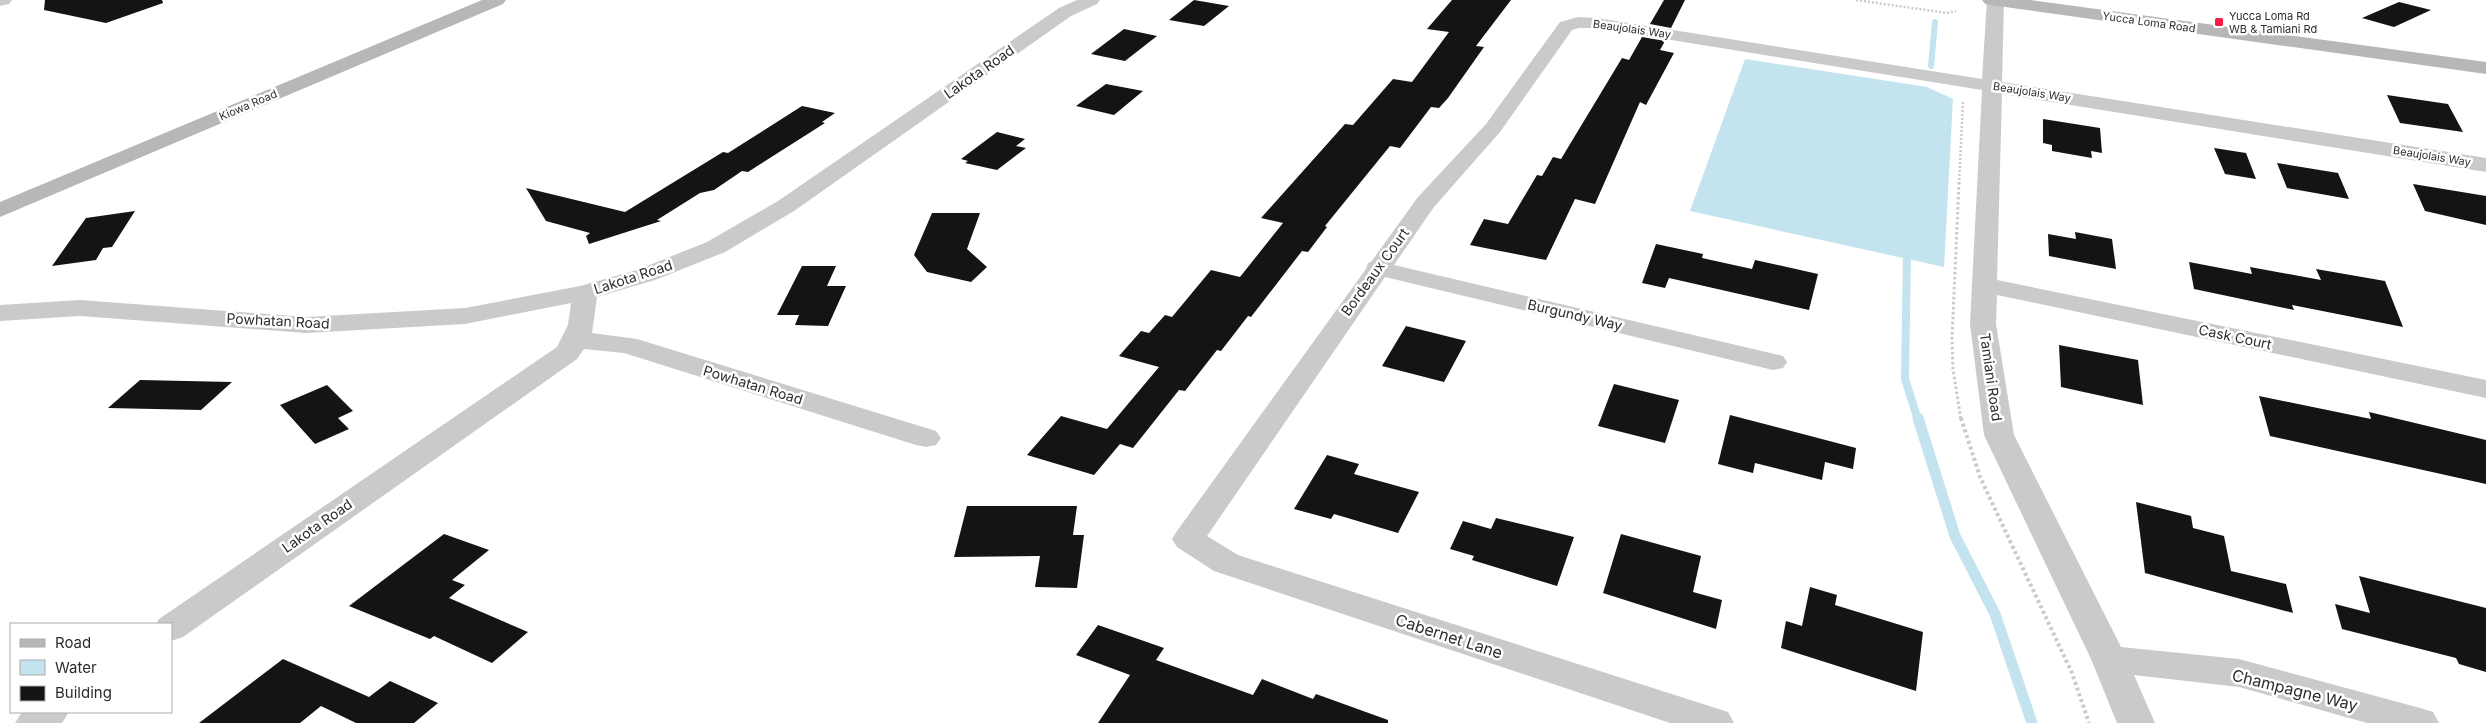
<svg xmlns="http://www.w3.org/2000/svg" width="2486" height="723" font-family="Inter,sans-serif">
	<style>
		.water { fill: #c3e3ee }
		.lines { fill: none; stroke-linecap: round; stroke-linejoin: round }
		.stream-far2 { stroke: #c3e3ee; stroke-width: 6 }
		.stream-far1 { stroke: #c3e3ee; stroke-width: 8 }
		.stream { stroke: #c3e3ee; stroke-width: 11 }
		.building { fill: #141414 }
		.path-far2 { stroke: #cacaca; stroke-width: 2.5; stroke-dasharray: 2 2; stroke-linecap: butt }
		.path-far1 { stroke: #cacaca; stroke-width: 3; stroke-dasharray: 2.5 2.5; stroke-linecap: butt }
		.path { stroke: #cacaca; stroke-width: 4; stroke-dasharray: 3 3; stroke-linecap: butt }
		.street { fill: #cacaca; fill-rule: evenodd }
		.secondary { fill: #b7b7b7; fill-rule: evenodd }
		.poi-dot { fill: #f71d46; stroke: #fff; stroke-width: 2 }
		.labels { text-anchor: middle; stroke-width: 5; stroke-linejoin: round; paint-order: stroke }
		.far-poi-label { font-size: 11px; fill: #2d2d2d; stroke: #fff; text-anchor: start }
		.far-street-label { font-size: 11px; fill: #2d2d2d; stroke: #fff }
		.street-label { font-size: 14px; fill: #2d2d2d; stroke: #fff }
		.near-street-label { font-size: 16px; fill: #2d2d2d; stroke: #fff }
	</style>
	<rect width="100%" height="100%" fill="#fff"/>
	<!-- water -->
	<path class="water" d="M1745,59L1927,87L1953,99L1944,267L1690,211Z"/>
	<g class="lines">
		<!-- stream-far2 -->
		<path class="stream-far2" d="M1931,66L1935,22"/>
		<!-- stream-far1 -->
		<path class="stream-far1" d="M1905,247L1907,252L1905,379L1918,420"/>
		<!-- stream -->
		<path class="stream" d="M1918,418L1955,536L1995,614L2032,723"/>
	</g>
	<!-- building -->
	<g class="building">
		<path d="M45,0H162L163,3L106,23L44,10Z"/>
		<path d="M1194,0L1229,6L1204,26L1169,20Z"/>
		<path d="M1452,0H1511L1476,46L1484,47L1448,98L1439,108L1431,107L1400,148L1390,146L1325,226L1327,227L1308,252L1302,251L1251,317L1248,316L1221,351L1217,350L1185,391L1179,390L1133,448L1120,444L1094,475L1027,455L1061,416L1107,429L1159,367L1119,356L1141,331L1149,333L1165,315L1172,317L1211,270L1240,277L1283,223L1261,218L1345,124L1353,125L1393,79L1412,82L1449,32L1427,29Z"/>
		<path d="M1664,0H1685L1671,28L1650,24Z"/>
		<path d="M2399,2L2431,10L2394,27L2362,18Z"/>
		<path d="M1124,29L1157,36L1125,61L1091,54Z"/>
		<path d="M1642,37L1665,41L1660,50L1674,53L1646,105L1640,102L1595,204L1575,199L1546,260L1470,245L1484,219L1508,224L1537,175L1542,176L1553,157L1561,159L1622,58L1629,60Z"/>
		<path d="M1106,84L1143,91L1114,115L1076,106Z"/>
		<path d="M2387,95L2448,104L2463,132L2400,123Z"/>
		<path d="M802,106L835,113L822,122L825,123L748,172L742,171L714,190L700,193L657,220L661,221L589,244L586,236L590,233L546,221L526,188L625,212L723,152L728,153Z"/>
		<path d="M2043,119L2100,128L2102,153L2091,151L2092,158L2052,151V145L2043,143Z"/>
		<path d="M997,132L1025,139L1016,146L1026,148L997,170L965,163L968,161L961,159Z"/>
		<path d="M2214,148L2246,153L2256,179L2225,174Z"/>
		<path d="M2277,163L2338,173L2349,199L2287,188Z"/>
		<path d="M2413,184L2486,196V225L2425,211Z"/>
		<path d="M135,211L112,247L103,248L96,260L52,266L86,218Z"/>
		<path d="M932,213H980L967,249L987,267L971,282L927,272L914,255Z"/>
		<path d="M2075,232L2112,239L2116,269L2049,256L2048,234L2076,239Z"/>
		<path d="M1656,244L1703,254L1702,258L1752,269L1755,260L1818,274L1809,310L1669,278L1665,288L1642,283Z"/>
		<path d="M2189,262L2252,274L2250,267L2321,280L2316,269L2385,281L2403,327L2292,305L2294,310L2194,289Z"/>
		<path d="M802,266H836L827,286H846L828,326L795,325L799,315H777Z"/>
		<path d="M1406,326L1466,341L1444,382L1382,366Z"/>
		<path d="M2059,345L2138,360L2143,405L2061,387Z"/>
		<path d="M140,380L232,382L201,410L108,408Z"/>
		<path d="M1614,384L1679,400L1665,443L1598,426Z"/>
		<path d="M327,385L353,411L338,418L349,429L315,444L280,405Z"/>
		<path d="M2259,396L2371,419L2369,412L2486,440V484L2270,436Z"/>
		<path d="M1730,415L1856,448L1853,469L1825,462L1822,480L1755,463L1753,473L1718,464Z"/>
		<path d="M1327,455L1359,464L1354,474L1419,492L1398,533L1334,514L1331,519L1294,509Z"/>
		<path d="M2136,502L2191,516L2193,528L2224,536L2231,571L2286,584L2293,613L2145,573Z"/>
		<path d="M967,506H1077L1073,535H1084L1077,588L1035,587L1040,556L954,557Z"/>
		<path d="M1496,518L1574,537L1557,586L1472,560L1474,556L1450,549L1463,521L1491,529Z"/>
		<path d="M444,534L489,550L452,580L465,585L449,598L528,632L492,663L434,636L430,639L349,606Z"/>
		<path d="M1621,534L1701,556L1693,592L1722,600L1716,629L1603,593Z"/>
		<path d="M2359,576L2486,608V672L2459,664L2456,658L2342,629L2335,604L2370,613Z"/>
		<path d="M1810,587L1837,595L1835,605L1923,632L1916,691L1781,648L1786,621L1802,626Z"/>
		<path d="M1098,625L1164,648L1156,660L1253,695L1262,679L1313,699L1316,694L1388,720V723H1098L1130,675L1076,655Z"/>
		<path d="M283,659L369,697L390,681L438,703L414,723H356L321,706L300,723H199Z"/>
	</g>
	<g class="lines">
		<!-- path-far2 -->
		<g class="path-far2">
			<path d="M1856,0L1947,13L1956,11"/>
			<path d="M1959,184L1963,102"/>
		</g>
		<!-- path-far1 -->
		<path class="path-far1" d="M1959,182L1952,338L1953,369L1961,420"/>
		<!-- path -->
		<path class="path" d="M1961,418L1980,477L2072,673L2089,723"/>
		<!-- street -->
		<g class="street">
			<path d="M0,0H12L9,4L0,6Z"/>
			<path d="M1077,0H1100L1097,4L1071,16L794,211L725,252L655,280L597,297L592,333L637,339L936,431L941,438L936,445L926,447L916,445L624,353L584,349L577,359L183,637L171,641V624H156L159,619L557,347L568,325L571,303L465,324L306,333L80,316L0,321V305L80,300L306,317L465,308L580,286L637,270L707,242L778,201L1059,8Z"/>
			<path d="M1987,0L2004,1L2002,82L2486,158V172L2002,94L1997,280L2486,380V398L1997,295L1996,324L2014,435L2121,647L2239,659L2420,708L2433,712L2439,723H2367L2239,687L2134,675L2155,723H2117L2091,659L1984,435L1970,324L1982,90L1597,28H1579L1572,30L1500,132L1434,207L1394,265L1783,356L1787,362L1783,368L1773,370L1385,277L1207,536L1238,555L1728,712L1734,723H1670L1214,571L1177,547L1172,539L1177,531L1366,269L1368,263L1371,262L1418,197L1486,124L1560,22L1578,17L1597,18L1982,79Z"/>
			<path d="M22,712H69L62,723H15Z"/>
		</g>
		<!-- secondary -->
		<g class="secondary">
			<path d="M482,0H506L503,4L0,217V202Z"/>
			<path d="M1982,0H2030L2486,62V74L1991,5L1985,4Z"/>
		</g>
	</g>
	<!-- markers -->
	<rect class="poi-dot" x="2214" y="17" width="10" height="10" rx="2.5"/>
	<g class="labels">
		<!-- far-poi labels -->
		<g class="far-poi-label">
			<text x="2229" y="20">Yucca Loma Rd<tspan x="2229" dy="13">WB &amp; Tamiani Rd</tspan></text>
		</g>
		<!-- far-street labels -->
		<g class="far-street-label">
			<text transform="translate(2149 22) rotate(8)" y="4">Yucca Loma Road</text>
			<text transform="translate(1632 29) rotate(8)" y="4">Beaujolais Way</text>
			<text transform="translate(2032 92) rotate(9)" y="4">Beaujolais Way</text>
			<text transform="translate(248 105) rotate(-23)" y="4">Kiowa Road</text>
			<text transform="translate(2432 156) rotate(9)" y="4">Beaujolais Way</text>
		</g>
		<!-- street labels -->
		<g class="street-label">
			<text transform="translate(979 72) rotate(-35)" y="5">Lakota Road</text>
			<text transform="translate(1375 272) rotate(-54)" y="5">Bordeaux Court</text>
			<text transform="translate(633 277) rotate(-18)" y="5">Lakota Road</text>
			<text transform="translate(1575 315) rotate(13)" y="5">Burgundy Way</text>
			<text transform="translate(278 321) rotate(3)" y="5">Powhatan Road</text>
			<text transform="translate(2235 337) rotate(12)" y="5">Cask Court</text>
			<text transform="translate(1991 377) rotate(82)" y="5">Tamiani Road</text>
			<text transform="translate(753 385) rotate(17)" y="5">Powhatan Road</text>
			<text transform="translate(317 526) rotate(-35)" y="5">Lakota Road</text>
		</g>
		<!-- near-street labels -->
		<g class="near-street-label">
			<text transform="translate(1449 636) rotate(18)" y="6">Cabernet Lane</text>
			<text transform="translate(2295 690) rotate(14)" y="6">Champagne Way</text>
		</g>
	</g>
	<!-- legend -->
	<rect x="10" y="623" width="162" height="90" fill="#ffffff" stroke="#ababab"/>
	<rect x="20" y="639" width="25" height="8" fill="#b7b7b7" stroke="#ababab"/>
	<text x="55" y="648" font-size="15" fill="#2d2d2d">Road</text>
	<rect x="20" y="660" width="25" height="15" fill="#c3e3ee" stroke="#ababab"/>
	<text x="55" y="673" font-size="15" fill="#2d2d2d">Water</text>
	<rect x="20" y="686" width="25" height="15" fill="#141414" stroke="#ababab"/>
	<text x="55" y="698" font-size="15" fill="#2d2d2d">Building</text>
</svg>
